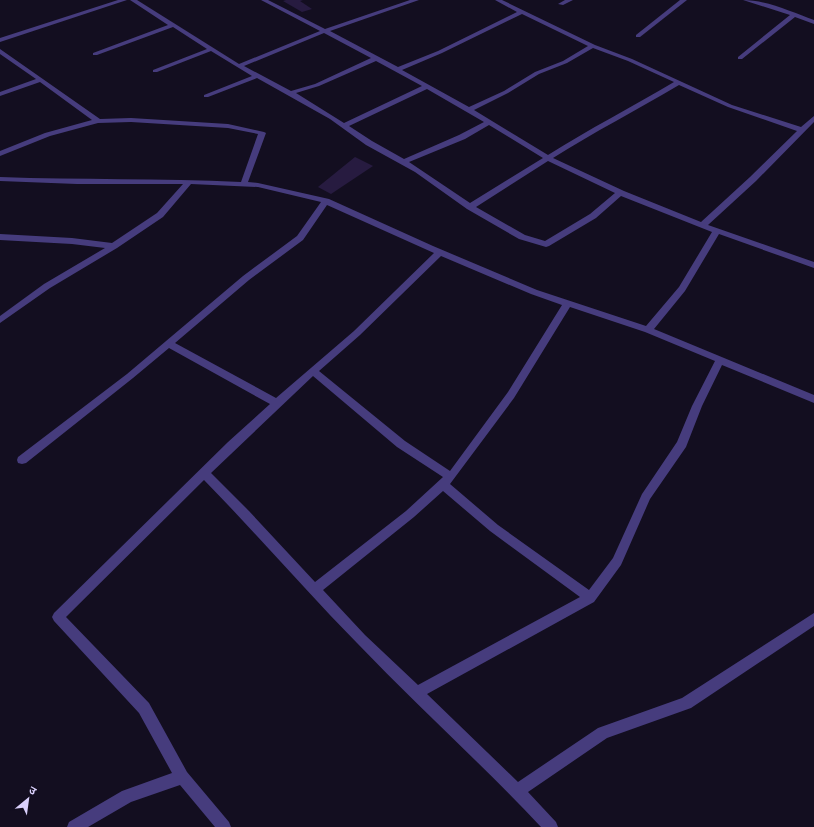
<svg xmlns="http://www.w3.org/2000/svg" width="814" height="827" font-family="Jost,'Noto Sans Devanagari',sans-serif">
	<style>
		.building { fill: #271b40 }
		.lines { fill: none; stroke-linecap: round; stroke-linejoin: round }
		.minor { fill: #463c7d; fill-rule: evenodd }
	</style>
	<rect width="100%" height="100%" fill="#130e20"/>
	<!-- building -->
	<g class="building">
		<path d="M286,0H303L300,1L312,9L302,12L283,1Z"/>
		<path d="M355,157L373,166L331,194L318,187Z"/>
	</g>
	<g class="lines">
		<!-- minor -->
		<g class="minor">
			<path d="M118,0H127L0,42V38Z"/>
			<path d="M130,0H137L239,64L320,31L261,0H268L325,29L410,0H419L330,31L398,67L438,51L517,12L495,0H502L595,45L632,59L732,105L801,127L814,116V122L756,181L708,225L814,262V268L719,234L685,291L654,329L814,395V403L722,365L702,406L686,447L650,499L621,565L594,602L427,694L518,782L598,728L682,698L814,613V626L691,708L607,738L528,792L556,822L558,827H541C482,764 417,706 357,643C305,590 256,533 204,480L66,617L149,703L187,772L229,822L231,827H215L180,785L131,802L88,827H67L69,822L122,791L172,773L139,713L54,621L52,617L54,613L228,442L270,404L169,348L133,378L26,463L22,464L18,463L17,460L18,457L127,374L243,276L297,236L321,202L258,187L191,184L163,217L117,248L50,288L0,323V316L44,284L105,248L72,244L0,240V234L72,238L112,243L157,213L183,184H77L0,181V177C80,180 161,178 241,182L258,134L228,128L131,122L98,123L50,136L0,156V151L45,133L92,120L40,82L0,96V92L36,79L0,54V49L100,119L131,118L228,124L264,132L266,133L248,182L258,183L329,199L433,246L537,290L646,326L679,287L712,232L621,196L596,218L549,246L546,247L519,239L467,209L415,172L366,145L330,119L257,78L208,97H204V95L252,76L211,51L157,72H153V70L207,49L173,27L97,55H93V53L168,25ZM522,14L588,46L563,61L535,72L504,91L469,107L402,70L442,53ZM324,33L371,58L315,84L291,91L244,66ZM593,48L628,61L674,82C632,107 589,129 548,155L474,110L508,93L539,74L567,63ZM376,61L422,86L344,123L296,93L319,86ZM679,85L728,107L797,131L750,177L701,222L624,191L553,158C594,132 637,110 679,85ZM427,89L484,122L459,135L404,159L372,141L349,126ZM489,125L543,158L470,203L409,162L465,139ZM548,161L615,193L590,214L545,241L525,235L476,207ZM327,205L434,253L354,331L276,398L175,343L249,280L303,240ZM441,256L531,294L562,305L508,392L450,471L405,441L319,371L360,335ZM570,307L645,332L715,361L692,406L677,442L642,494L613,558L589,590L498,525L450,484L514,398ZM313,376L397,447L443,477L406,511L315,582L249,511L211,473ZM443,491L490,531L580,597L418,685L365,635L323,590L414,517Z"/>
			<path d="M565,0H573L563,5L558,4Z"/>
			<path d="M680,0H687L640,37H636V35Z"/>
			<path d="M743,0C767,0 792,12 814,20V24L795,17L742,59H738V57L790,15Z"/>
		</g>
	</g>
	<!-- north arrow -->
	<g transform="translate(28 799) rotate(29)" stroke="#130e20" stroke-width="3" paint-order="stroke">
	<path d="M0-3L7 15L0 10L-7 15Z" fill="#dad0fc"/>
	<text y="-6" font-size="11" font-weight="bold" text-anchor="middle" fill="#dad0fc">उ</text>
	</g>
</svg>
